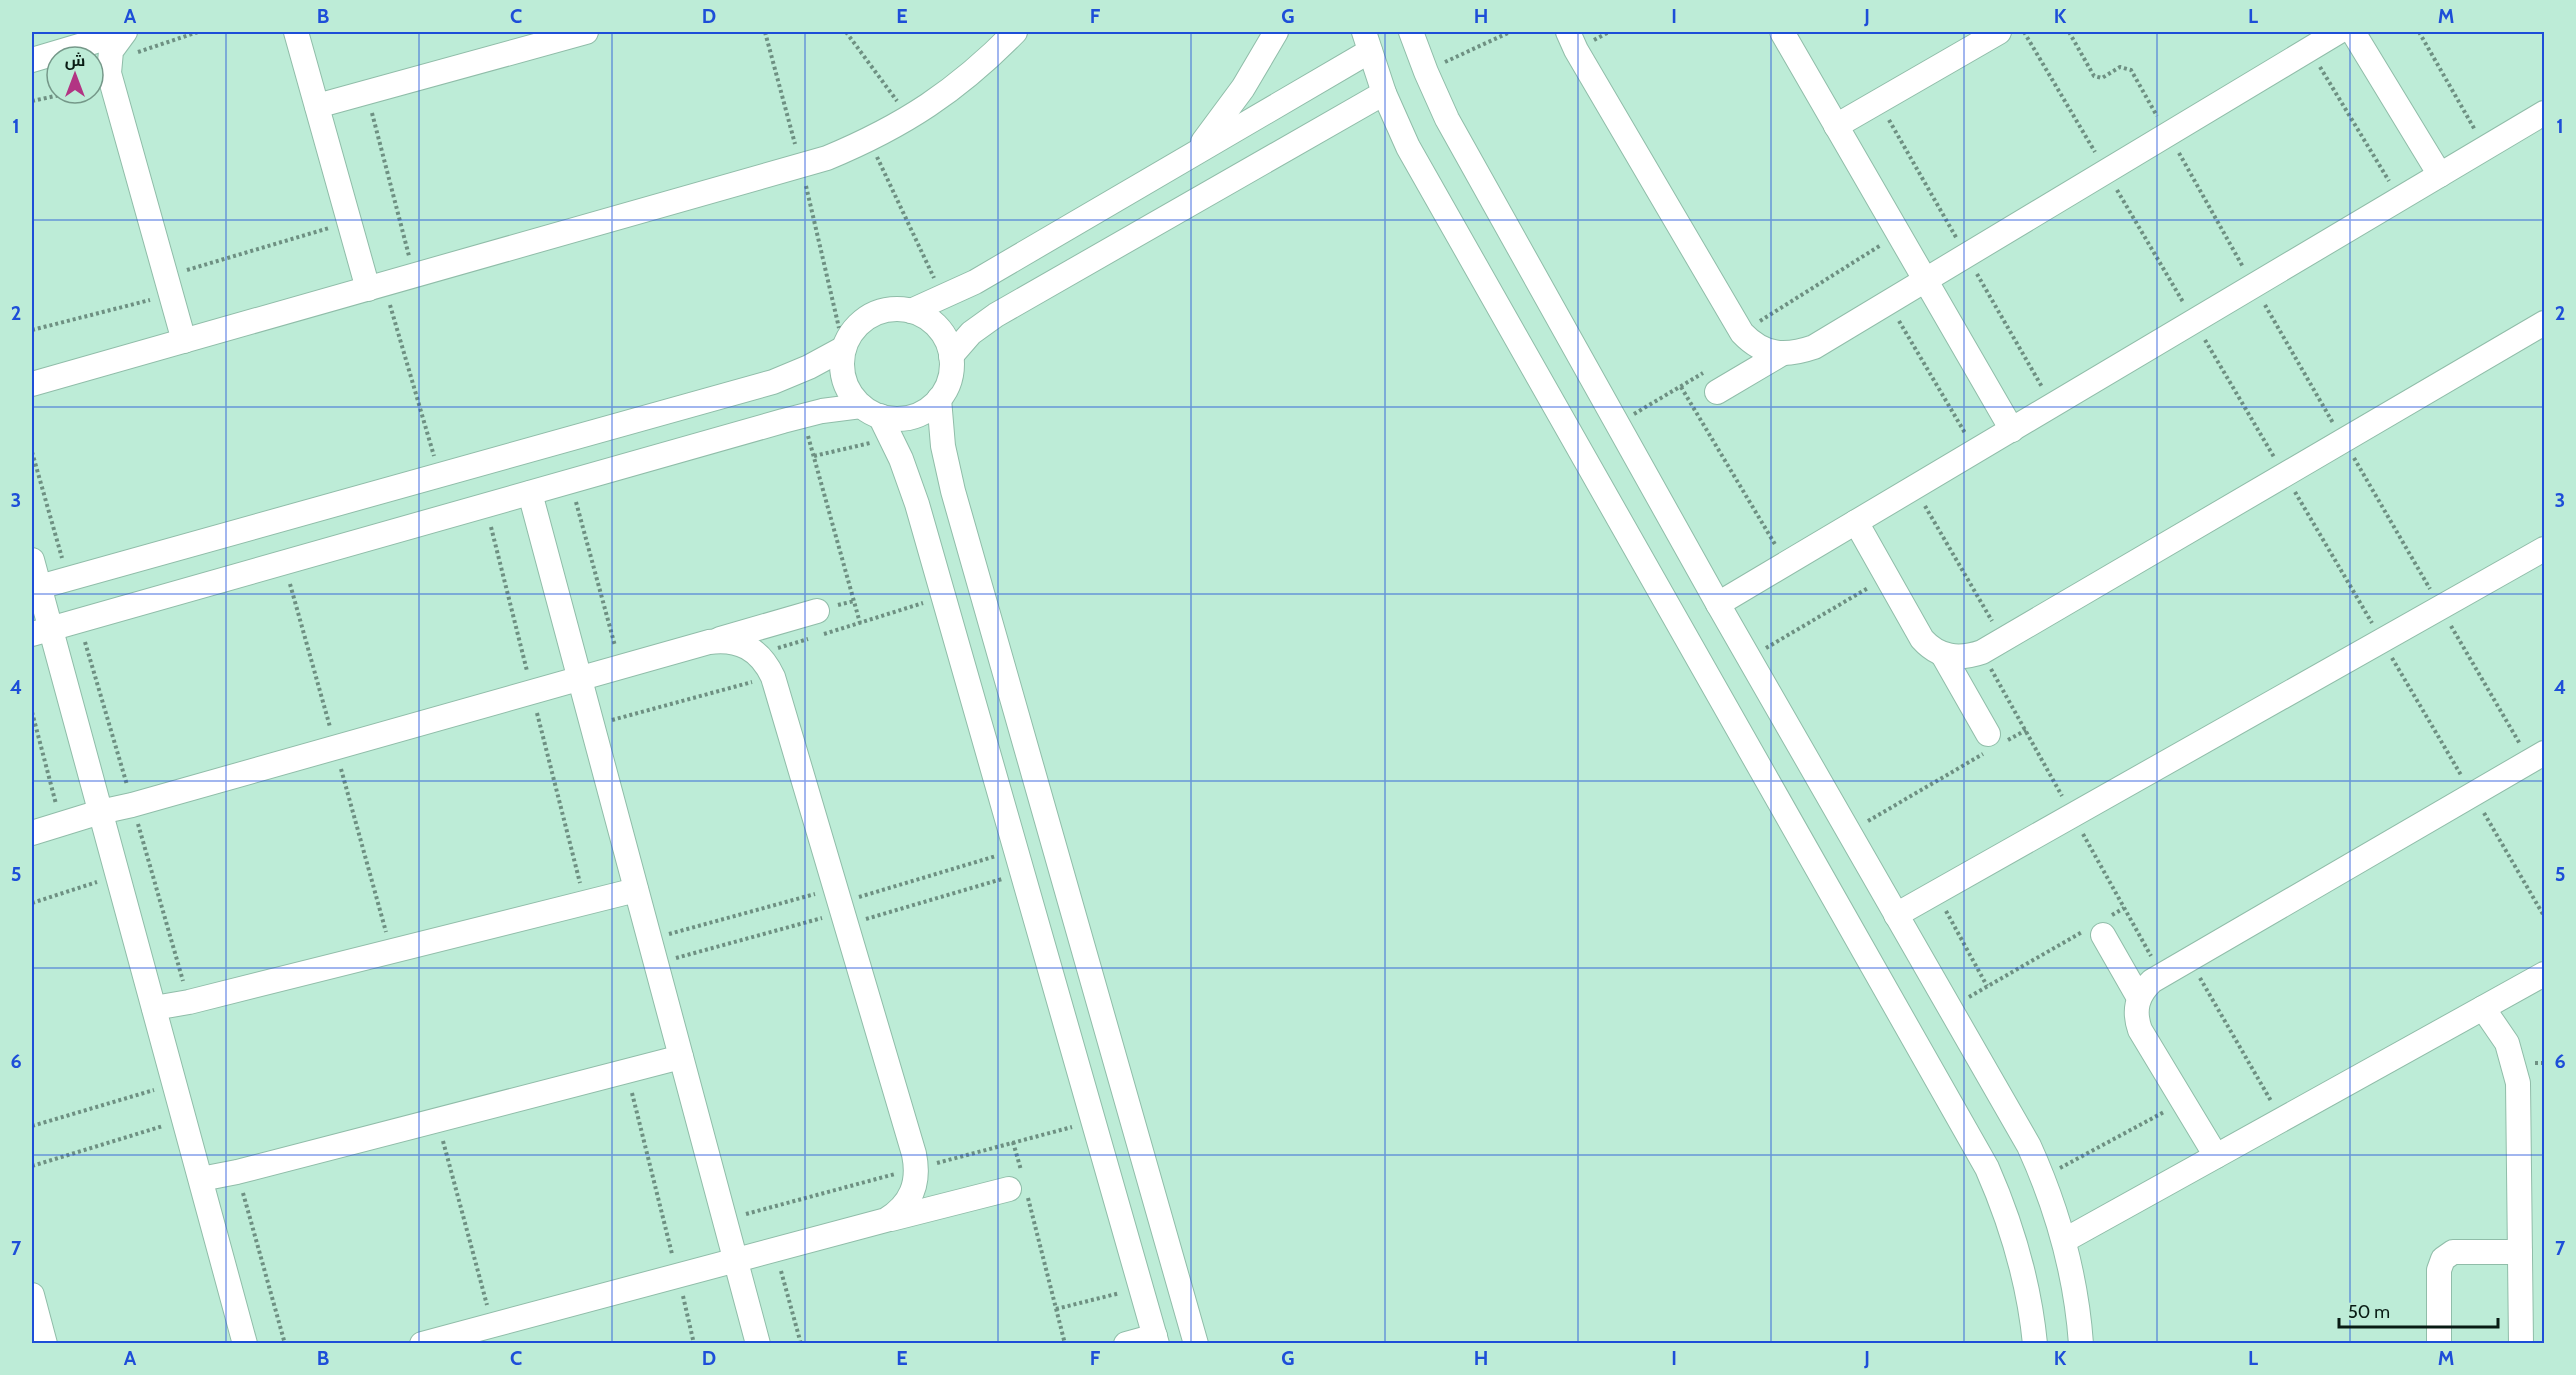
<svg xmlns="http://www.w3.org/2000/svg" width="2576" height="1375" font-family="Cabin,Cairo,sans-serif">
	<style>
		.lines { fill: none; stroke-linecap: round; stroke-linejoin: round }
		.minor-casing { stroke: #90bda9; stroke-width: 26 }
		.path { stroke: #6e9082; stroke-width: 4; stroke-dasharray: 3 3; stroke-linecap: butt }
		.minor { stroke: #fff; stroke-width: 24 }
		.grid { fill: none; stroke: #1d4ed8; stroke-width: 1.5; stroke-opacity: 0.55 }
		.neatline { fill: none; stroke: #1d4ed8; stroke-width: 2 }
		.grid-label { font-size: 20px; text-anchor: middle; font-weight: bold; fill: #1d4ed8 }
	</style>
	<rect width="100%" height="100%" fill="#bdecd7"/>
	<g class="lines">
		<!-- minor casing -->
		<g class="minor-casing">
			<g id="minor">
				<path d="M125,32L111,51L109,73L184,341"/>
				<path d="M296,32L368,289"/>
				<path d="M1364,32L1384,93L1408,147L1987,1168C2012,1225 2029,1282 2035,1344"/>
				<path d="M1411,32L1426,72L1447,119L1718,604L2029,1146C2058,1210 2076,1273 2081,1344"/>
				<path d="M1568,32L1576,50L1742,333C1764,356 1785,357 1814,347L2338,32"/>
				<path d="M1782,32L2012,430"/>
				<path d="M2353,32L2440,175"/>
				<path d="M32,60L123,33"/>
				<path d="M317,106L586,32"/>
				<path d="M1836,126L1999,32"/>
				<path d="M1203,142L1243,88L1276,32"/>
				<circle cx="897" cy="364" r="55"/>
				<path d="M911,311L975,282L1370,51"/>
				<path d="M951,356L971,333L996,315L1384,93"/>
				<path d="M32,384L827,158C904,126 957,91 1015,32"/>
				<path d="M1717,392L1783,353"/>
				<path d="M939,399L943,446L953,491L1196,1344"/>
				<path d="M880,416L901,459L917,504L1157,1344"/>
				<path d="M530,493L758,1344"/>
				<path d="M1856,522L1922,639C1939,658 1959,660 1982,652L2544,323"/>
				<path d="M32,560L245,1344"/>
				<path d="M32,589L773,382L809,367L844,348"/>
				<path d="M1718,604L2544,113"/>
				<path d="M32,634L783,421L822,411L861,406"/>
				<path d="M720,639L817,611"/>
				<path d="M1943,655L1988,734"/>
				<path d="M32,833L100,812L132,805L709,642C739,638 760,649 773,677L914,1154C920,1183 911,1205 886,1220L422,1344"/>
				<path d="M1896,915L2544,549"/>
				<path d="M2103,935L2139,998"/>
				<path d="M154,1008L189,1002L636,890"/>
				<path d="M2483,1008L2507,1043L2518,1083L2521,1344"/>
				<path d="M2216,1156L2140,1030C2133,1010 2137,995 2152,981L2544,753"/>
				<path d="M201,1179L237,1172L681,1057"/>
				<path d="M891,1219L1009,1189"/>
				<path d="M2065,1240L2544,974"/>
				<path d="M32,1295L45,1344"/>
				<path d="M1126,1344L1155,1336"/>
				<path d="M2439,1344V1270L2443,1259L2453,1252H2520"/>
			</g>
		</g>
		<!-- path -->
		<g class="path">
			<path d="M765,32L795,144"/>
			<path d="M846,32L897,101"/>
			<path d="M2024,32L2095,152"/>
			<path d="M2069,32L2094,76L2102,78L2120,67L2131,70L2157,116"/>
			<path d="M2419,32L2475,130"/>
			<path d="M1594,40L1609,32"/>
			<path d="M138,52L198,32"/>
			<path d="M1445,62L1510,32"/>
			<path d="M2320,67L2389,181"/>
			<path d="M32,101L69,93"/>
			<path d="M372,113L409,256"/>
			<path d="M1889,120L1957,239"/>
			<path d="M2179,153L2243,267"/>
			<path d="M877,157L934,278"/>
			<path d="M806,186L839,328"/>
			<path d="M2117,190L2183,302"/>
			<path d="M187,270L329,228"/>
			<path d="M1977,274L2042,387"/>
			<path d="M390,305L434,456"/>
			<path d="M2265,305L2333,423"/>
			<path d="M1760,321L1881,245"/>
			<path d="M1899,321L1965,433"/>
			<path d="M32,330L150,300"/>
			<path d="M2205,340L2274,457"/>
			<path d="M1681,387L1776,546"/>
			<path d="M1634,414L1703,373"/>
			<path d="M808,436L860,623"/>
			<path d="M32,452L62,558"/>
			<path d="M814,456L870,443"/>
			<path d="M2354,458L2430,589"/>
			<path d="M2295,492L2372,623"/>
			<path d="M576,502L615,646"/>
			<path d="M1925,506L1992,621"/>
			<path d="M491,527L527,671"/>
			<path d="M290,584L330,727"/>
			<path d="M838,605L854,601"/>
			<path d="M2451,626L2520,744"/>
			<path d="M824,634L923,603"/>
			<path d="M85,642L127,785"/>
			<path d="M778,648L808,639"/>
			<path d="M1766,648L1868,588"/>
			<path d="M2392,658L2461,775"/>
			<path d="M1991,669L2062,796"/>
			<path d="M32,712L56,804"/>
			<path d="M537,713L580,883"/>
			<path d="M612,720L752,682"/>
			<path d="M2008,740L2026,730"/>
			<path d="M341,769L386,932"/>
			<path d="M2484,813L2544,916"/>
			<path d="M1868,821L1983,754"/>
			<path d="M138,824L183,981"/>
			<path d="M2083,834L2151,956"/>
			<path d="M859,897L996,856"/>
			<path d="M32,903L97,882"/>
			<path d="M1946,911L1987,986"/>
			<path d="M2112,915L2124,908"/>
			<path d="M866,919L1002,879"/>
			<path d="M669,934L815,894"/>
			<path d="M676,958L822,918"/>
			<path d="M2200,978L2271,1101"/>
			<path d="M1969,997L2082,932"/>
			<path d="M2535,1063H2544"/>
			<path d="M632,1093L672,1254"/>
			<path d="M32,1126L154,1090"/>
			<path d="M443,1141L487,1305"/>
			<path d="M1013,1142L1021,1170"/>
			<path d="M937,1163L1072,1127"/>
			<path d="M32,1166L163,1126"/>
			<path d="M2060,1168L2164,1112"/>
			<path d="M243,1193L285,1344"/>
			<path d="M1028,1198L1065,1344"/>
			<path d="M746,1214L895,1174"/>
			<path d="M781,1271L801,1344"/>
			<path d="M683,1296L694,1344"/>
			<path d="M1056,1309L1120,1293"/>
		</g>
		<!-- minor -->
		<use href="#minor" class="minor"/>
	</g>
	<!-- grid -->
	<path class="grid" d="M226,32V1344M419,32V1344M612,32V1344M805,32V1344M998,32V1344M1191,32V1344M1385,32V1344M1578,32V1344M1771,32V1344M1964,32V1344M2157,32V1344M2350,32V1344M32,220H2544M32,407H2544M32,594H2544M32,781H2544M32,968H2544M32,1155H2544"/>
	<!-- border -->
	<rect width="2576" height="1375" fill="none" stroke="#bdecd7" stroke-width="66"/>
	<!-- north arrow -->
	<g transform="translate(75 75)"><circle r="28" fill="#bdecd7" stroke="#759889" stroke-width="1.5"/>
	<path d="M0-4.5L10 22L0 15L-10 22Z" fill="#b23483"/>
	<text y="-9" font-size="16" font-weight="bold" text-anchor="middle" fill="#091b14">ش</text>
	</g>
	<!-- scale -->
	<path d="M2339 1318v9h159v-9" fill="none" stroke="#091b14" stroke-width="3"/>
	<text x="2348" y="1318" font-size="18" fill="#091b14" stroke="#bdecd7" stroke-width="4.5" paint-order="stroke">50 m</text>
	<rect x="33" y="33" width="2510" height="1309" class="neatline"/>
	<g class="grid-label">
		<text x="130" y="23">A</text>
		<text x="323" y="23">B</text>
		<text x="516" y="23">C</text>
		<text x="709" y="23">D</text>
		<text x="902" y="23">E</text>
		<text x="1095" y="23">F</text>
		<text x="1288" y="23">G</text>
		<text x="1481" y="23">H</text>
		<text x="1674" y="23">I</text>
		<text x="1867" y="23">J</text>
		<text x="2060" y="23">K</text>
		<text x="2253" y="23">L</text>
		<text x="2446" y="23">M</text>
		<text x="16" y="133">1</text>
		<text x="2560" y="133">1</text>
		<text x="16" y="320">2</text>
		<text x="2560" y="320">2</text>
		<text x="16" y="507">3</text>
		<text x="2560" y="507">3</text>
		<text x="16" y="694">4</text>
		<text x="2560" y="694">4</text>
		<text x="16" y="881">5</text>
		<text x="2560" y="881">5</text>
		<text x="16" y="1068">6</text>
		<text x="2560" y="1068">6</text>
		<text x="16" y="1255">7</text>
		<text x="2560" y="1255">7</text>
		<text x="130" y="1365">A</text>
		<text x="323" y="1365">B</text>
		<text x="516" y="1365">C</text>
		<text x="709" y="1365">D</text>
		<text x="902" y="1365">E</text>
		<text x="1095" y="1365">F</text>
		<text x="1288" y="1365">G</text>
		<text x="1481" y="1365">H</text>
		<text x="1674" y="1365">I</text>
		<text x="1867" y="1365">J</text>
		<text x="2060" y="1365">K</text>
		<text x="2253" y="1365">L</text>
		<text x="2446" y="1365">M</text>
	</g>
</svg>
